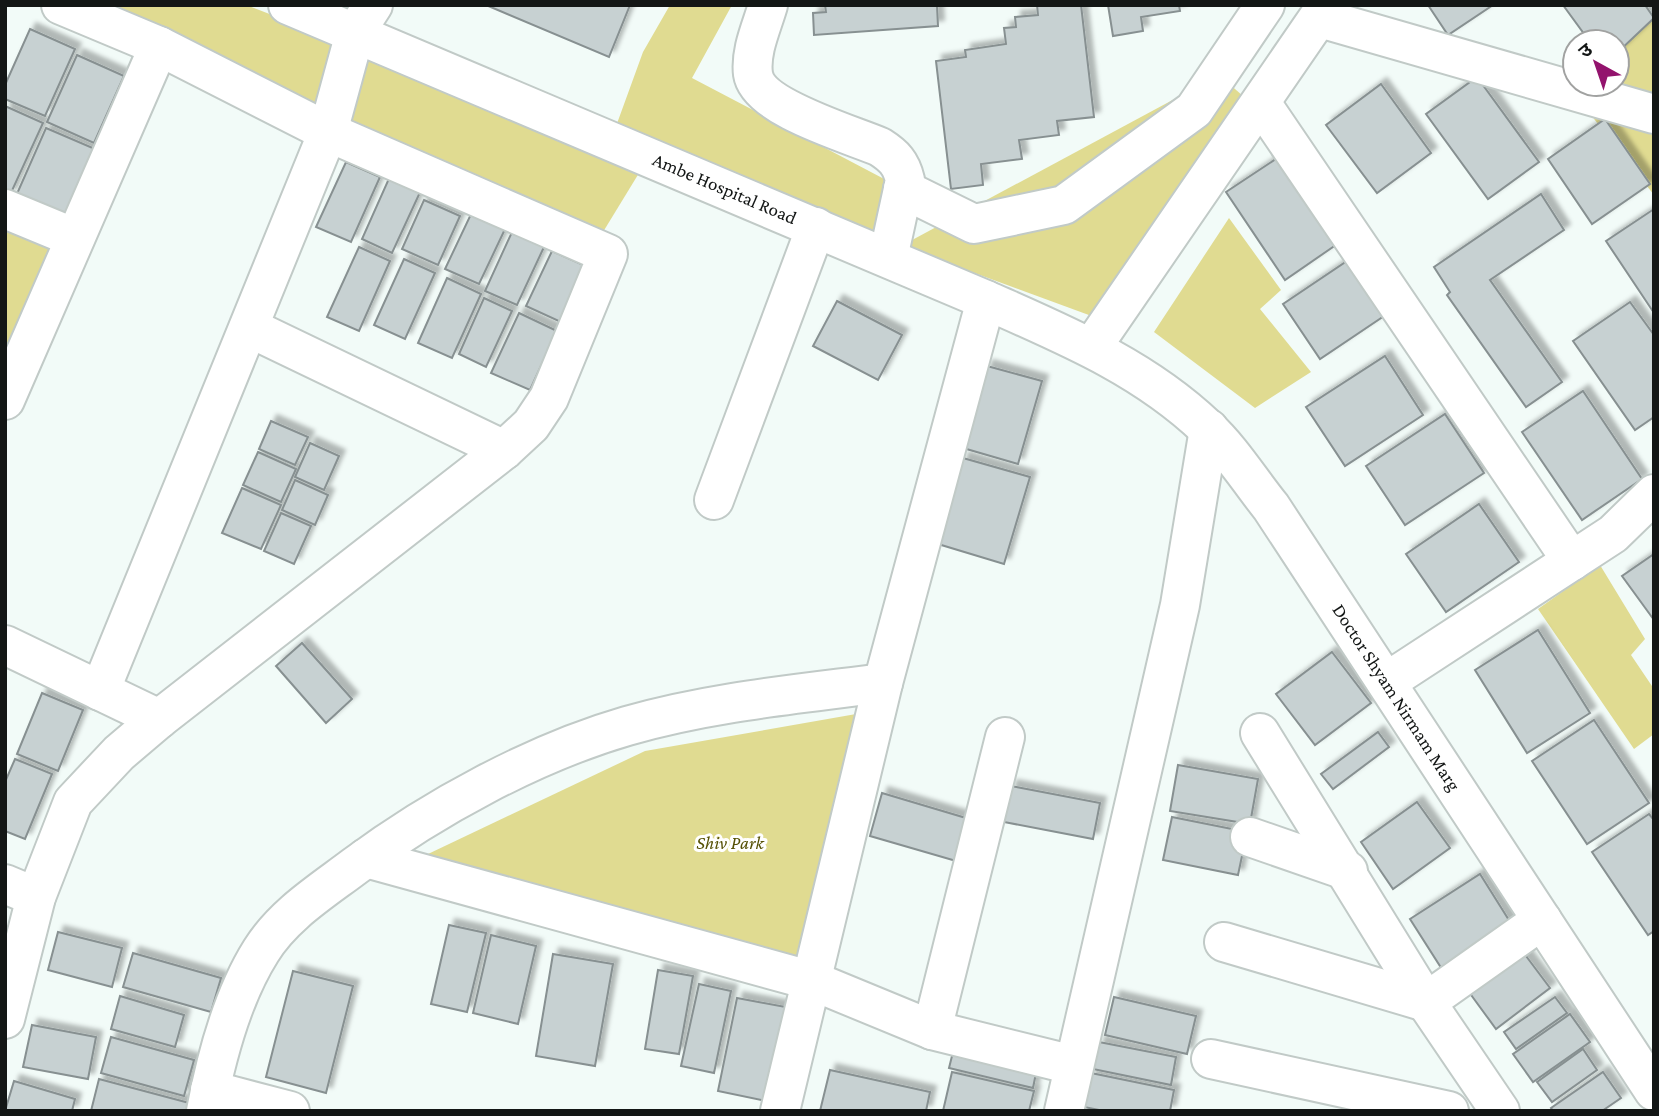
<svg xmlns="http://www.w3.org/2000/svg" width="1659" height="1116" font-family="'Crimson Pro','Noto Sans Devanagari',serif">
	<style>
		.green { fill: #e0db91 }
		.building { fill: #c7d1d2; stroke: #879091; stroke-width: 2; filter: url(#shadow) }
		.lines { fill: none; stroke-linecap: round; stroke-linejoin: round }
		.minor-casing { stroke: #c1cac7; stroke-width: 42 }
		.minor { stroke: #fff; stroke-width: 38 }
		.labels { text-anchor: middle; stroke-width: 6; stroke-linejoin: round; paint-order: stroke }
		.street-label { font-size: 19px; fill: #131615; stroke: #fff }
		.park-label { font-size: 19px; font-style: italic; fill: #555004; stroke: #fff }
	</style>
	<defs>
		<filter id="shadow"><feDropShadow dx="6" dy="-6" stdDeviation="2" flood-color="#0004"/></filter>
	</defs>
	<rect width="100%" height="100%" fill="#f2fbf8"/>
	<!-- green -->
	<g class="green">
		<path d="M56,5H246L647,160L603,232Z"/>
		<path d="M670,5H732L692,78L907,191L882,245L615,129L643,52Z"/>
		<path d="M1654,18V195L1561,77L1575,68V84H1617V42Z"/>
		<path d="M1219,75L1251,103L1097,318L901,246Z"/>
		<path d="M1229,218L1281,290L1260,309L1311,372L1255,408L1154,332Z"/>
		<path d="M5,230L60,253L5,380Z"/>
		<path d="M1600,565L1645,639L1631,655L1654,689V734L1634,749L1538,609Z"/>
		<path d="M879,710L803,969L407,864L645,751Z"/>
	</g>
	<!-- building -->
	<g class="building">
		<path d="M486,5H630L609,57Z"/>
		<path d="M825,5H940L937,6L938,26L814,35L813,13L826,12Z"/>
		<path d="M1037,5H1081L1094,117L1057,121L1059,135L1019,140L1022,159L981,164L983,185L951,189L936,61L966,57L965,50L1006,44L1004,28L1016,27L1015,17L1038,15Z"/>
		<path d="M1108,5H1179L1180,11L1141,17L1143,31L1113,36Z"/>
		<path d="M1428,5H1493L1448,35Z"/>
		<path d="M1563,5H1645L1654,18L1617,53V42H1590Z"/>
		<path d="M30,29L75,49L45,116L5,99V85Z"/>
		<path d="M77,55L124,76L94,143L47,122Z"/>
		<path d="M1477,77L1539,162L1488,199L1426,114Z"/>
		<path d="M1381,84L1431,153L1377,193L1326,125Z"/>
		<path d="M5,106L43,123L10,195L5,193Z"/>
		<path d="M1605,119L1650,184L1592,224L1548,159Z"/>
		<path d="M46,128L95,149L64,218L16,196Z"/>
		<path d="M1288,151L1346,238L1285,280L1226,192Z"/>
		<path d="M346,162L380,177L351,242L316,227Z"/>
		<path d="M391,174L422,188L392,253L362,239Z"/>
		<path d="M1541,194L1564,230L1490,280L1562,382L1526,407L1447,295L1450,292L1434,267Z"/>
		<path d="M424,200L460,216L438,265L402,249Z"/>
		<path d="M1654,209V313L1606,241Z"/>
		<path d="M472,212L506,227L479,284L445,269Z"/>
		<path d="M512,232L544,247L517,305L485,291Z"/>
		<path d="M359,247L390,261L359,331L327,317Z"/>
		<path d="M552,251L588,267L563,323L526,306Z"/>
		<path d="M1356,255L1393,310L1320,359L1283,304Z"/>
		<path d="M404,259L435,273L405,339L374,325Z"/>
		<path d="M447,278L481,294L452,358L418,343Z"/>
		<path d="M484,298L512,311L486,367L459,354Z"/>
		<path d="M837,301L902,335L878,380L813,346Z"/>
		<path d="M1630,302L1654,335V417L1635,430L1573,341Z"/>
		<path d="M519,313L557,331L530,390L491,373Z"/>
		<path d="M1385,356L1423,415L1345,466L1306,407Z"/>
		<path d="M987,366L1042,381L1018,464L963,448Z"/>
		<path d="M1583,391L1642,479L1582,520L1522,432Z"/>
		<path d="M1445,414L1484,473L1405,525L1366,466Z"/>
		<path d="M271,421L308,437L295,465L259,449Z"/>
		<path d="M310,443L339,456L324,490L295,477Z"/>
		<path d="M258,452L296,469L281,502L243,485Z"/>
		<path d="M963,458L1030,477L1004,564L938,544Z"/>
		<path d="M295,480L328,495L315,525L282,510Z"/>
		<path d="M242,488L281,505L261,549L222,533Z"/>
		<path d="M1479,504L1519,562L1446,612L1406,554Z"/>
		<path d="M281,513L311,526L294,564L264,551Z"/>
		<path d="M1654,554V620L1622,576Z"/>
		<path d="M1538,630L1590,713L1527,753L1475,670Z"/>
		<path d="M302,643L352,699L326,723L276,666Z"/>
		<path d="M1332,652L1371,703L1315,745L1276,694Z"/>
		<path d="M42,693L83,710L58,771L17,754Z"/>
		<path d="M1594,720L1649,803L1587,844L1532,761Z"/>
		<path d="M1378,732L1389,747L1333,789L1321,774Z"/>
		<path d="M15,759L52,774L25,839L5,831V782Z"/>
		<path d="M1178,765L1258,779L1250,824L1170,811Z"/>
		<path d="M1011,786L1100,803L1093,839L1004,822Z"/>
		<path d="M882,793L976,821L963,863L870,836Z"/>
		<path d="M1417,802L1450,848L1393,889L1361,842Z"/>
		<path d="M1649,814L1654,820V931L1648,935L1592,852Z"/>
		<path d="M1172,817L1247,832L1238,875L1163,860Z"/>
		<path d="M1480,874L1517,933L1447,977L1410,919Z"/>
		<path d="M449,925L486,933L467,1012L431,1004Z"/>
		<path d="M58,932L122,948L112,987L48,970Z"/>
		<path d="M491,935L536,946L518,1024L473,1013Z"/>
		<path d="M1520,948L1550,988L1496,1029L1466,988Z"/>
		<path d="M133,953L221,978L211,1012L123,987Z"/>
		<path d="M553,954L613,964L595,1066L536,1056Z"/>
		<path d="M658,970L693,976L679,1054L645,1049Z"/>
		<path d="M293,971L353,986L326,1093L266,1077Z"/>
		<path d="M699,984L731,991L714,1073L681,1066Z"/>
		<path d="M120,996L184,1015L175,1047L111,1029Z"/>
		<path d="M1114,997L1196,1016L1187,1054L1105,1035Z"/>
		<path d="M1555,997L1567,1013L1516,1049L1504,1032Z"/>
		<path d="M737,998L791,1008L771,1102L718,1091Z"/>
		<path d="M1570,1014L1590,1042L1533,1082L1513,1054Z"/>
		<path d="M32,1025L96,1037L88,1079L23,1067Z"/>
		<path d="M111,1037L194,1060L184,1096L101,1073Z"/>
		<path d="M1099,1042L1176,1057L1171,1085L1093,1069Z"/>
		<path d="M955,1044L1038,1063L1033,1088L949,1068Z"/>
		<path d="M1583,1049L1597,1070L1552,1102L1537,1082Z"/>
		<path d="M830,1070L930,1092L926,1111H820Z"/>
		<path d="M952,1072L1034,1091L1029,1111H943Z"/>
		<path d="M1603,1072L1621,1098L1602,1111H1553L1551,1108Z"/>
		<path d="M1091,1073L1174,1090L1170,1111H1104L1084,1107Z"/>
		<path d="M99,1079L193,1104L192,1111H91Z"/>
		<path d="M14,1081L75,1099L72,1111H5Z"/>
	</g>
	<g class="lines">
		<!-- minor casing -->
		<g class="minor-casing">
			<g id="minor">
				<path d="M288,5L986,300C1065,335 1143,367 1207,428C1231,450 1250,481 1271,507L1654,1091"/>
				<path d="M768,5C762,26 750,51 753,74C758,108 850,134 880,147C894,156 901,163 905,180L888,258"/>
				<path d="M1320,18L1654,114"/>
				<path d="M1261,103L1572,561"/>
				<path d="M903,189L974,224L1064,205L1194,110L1265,5"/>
				<path d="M5,209L75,238"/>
				<path d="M250,328L504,450"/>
				<path d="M1092,347L1327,5"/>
				<path d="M5,400L159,46"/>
				<path d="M714,500L816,227"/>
				<path d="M5,645L159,719"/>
				<path d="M1388,681L1613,534L1654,494"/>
				<path d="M100,691L328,132L355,33L373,5"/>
				<path d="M1260,733L1426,1002L1500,1111"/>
				<path d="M1250,837L1348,871"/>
				<path d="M366,858L813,981L932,1030L1073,1065"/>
				<path d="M5,884L36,897"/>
				<path d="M1224,942L1426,1002L1542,920"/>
				<path d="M5,1019L36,897L73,802L119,753L159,719L504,450L531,425L549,398L608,254L328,132L159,46L61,5"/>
				<path d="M932,1030L1005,737"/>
				<path d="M1211,1059L1449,1111"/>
				<path d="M210,1090L290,1111"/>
				<path d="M206,1111C216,1058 232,997 261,951C283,915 322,891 355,866C433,808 534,753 627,726C710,702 798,694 883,683"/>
				<path d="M780,1111L883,683L986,300"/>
				<path d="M1064,1111L1180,605L1209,429"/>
			</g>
		</g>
		<!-- minor -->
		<use href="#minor" class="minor"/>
	</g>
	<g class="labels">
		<!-- street labels -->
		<g class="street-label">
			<text transform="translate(725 188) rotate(23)" y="7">Ambe Hospital Road</text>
			<text transform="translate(1397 697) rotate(57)" y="7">Doctor Shyam Nirmam Marg</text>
		</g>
		<!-- park labels -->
		<g class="park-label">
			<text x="730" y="849">Shiv Park</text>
		</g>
	</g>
	<!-- border -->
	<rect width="1659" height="1116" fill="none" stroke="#131615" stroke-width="14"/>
	<!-- north arrow -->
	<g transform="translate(1596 63) rotate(320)"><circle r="33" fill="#ffffff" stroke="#a1a2a1" stroke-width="2"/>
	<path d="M0-5L12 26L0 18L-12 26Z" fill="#93136d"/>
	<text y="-10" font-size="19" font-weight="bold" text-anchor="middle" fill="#131615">उ</text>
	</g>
</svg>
